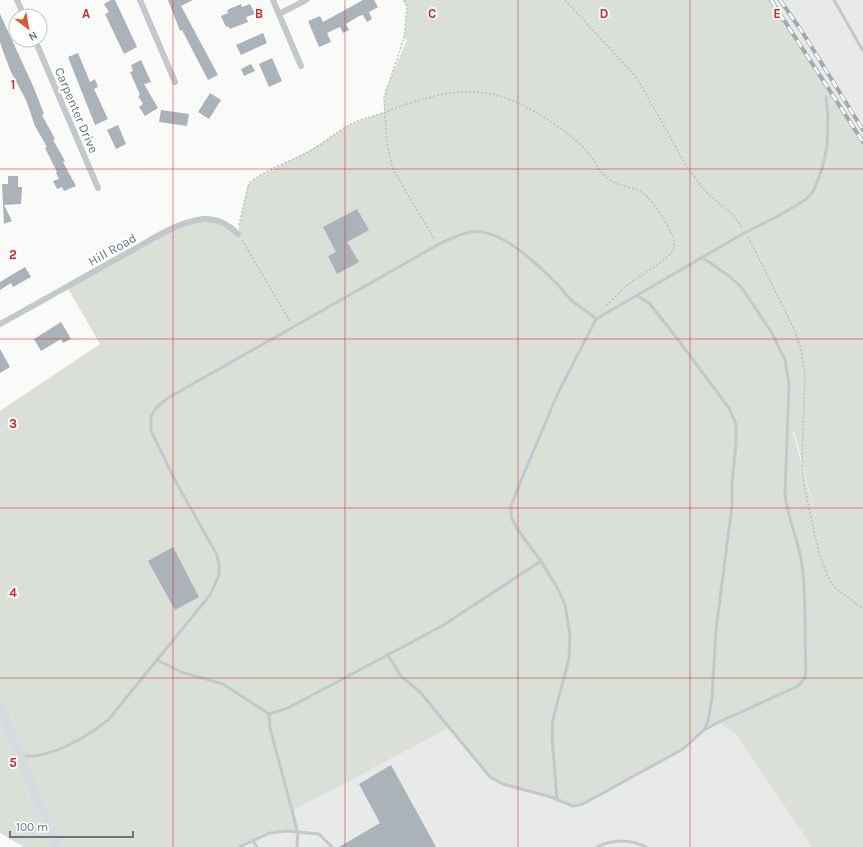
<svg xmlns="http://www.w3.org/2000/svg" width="863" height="847" font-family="Karla,sans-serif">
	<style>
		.built { fill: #e8e9e9 }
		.green { fill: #dadfd7; fill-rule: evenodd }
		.building { fill: #aab3b9 }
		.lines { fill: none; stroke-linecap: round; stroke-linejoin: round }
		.path { stroke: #bbbfc2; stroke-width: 1.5; stroke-dasharray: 2 2; stroke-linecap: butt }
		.lane { stroke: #c3c8cc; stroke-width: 3 }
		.street { stroke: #c3c8cc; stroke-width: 6 }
		.secondary { stroke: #d6dbdf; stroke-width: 9 }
		.rail-casing { stroke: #a2aab0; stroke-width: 4 }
		.rail { stroke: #fff; stroke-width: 2.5; stroke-dasharray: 8; stroke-linecap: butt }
		.grid { fill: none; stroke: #d62828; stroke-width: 1; stroke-opacity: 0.55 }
		.labels { text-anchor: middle; stroke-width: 4; stroke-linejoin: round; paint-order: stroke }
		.street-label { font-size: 13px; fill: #657683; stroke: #fff }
		.grid-label { font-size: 13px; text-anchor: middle; font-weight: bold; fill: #d62828; stroke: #fff; stroke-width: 4; stroke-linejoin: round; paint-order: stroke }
	</style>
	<rect width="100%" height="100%" fill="#fafaf8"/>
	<!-- built -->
	<g class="built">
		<path d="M771,0H863V141L813,63Z"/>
		<path d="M725,718L812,847H239L293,810L449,728L704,730Z"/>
	</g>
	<!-- green -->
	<path class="green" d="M402,0H771L863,142V847H812L735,733L719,722L704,730L683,749L592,800L573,806L551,797L503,784L490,777L449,728L294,810L298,833L276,831L239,847H24L0,833V411L100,344L67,287L183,224L213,219L238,233L247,187L254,179L309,151L349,125L384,112L385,91L407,40L404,38L407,7ZM794,431L819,529L793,432Z"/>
	<!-- building -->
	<g class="building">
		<path d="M111,0H115L137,47L124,54L105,14L109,12L104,4Z"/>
		<path d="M168,0H193L181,6L218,75L208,80L182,30L180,31Z"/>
		<path d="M363,0H374L378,7L369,12L372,19L367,22L363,15L359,16L346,24L349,30L343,33L340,27L327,33L331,42L319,47L308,21L320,16L323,22Z"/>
		<path d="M241,4L242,7L250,4L255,14L246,17L248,22L230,29L228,26L226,27L221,16L228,13L227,10Z"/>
		<path d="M0,14L34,88L44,114L42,115L55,139L53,140L65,161L63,162L76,186L64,191L62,187L57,189L53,181L59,179L56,173L57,172L45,148L47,147L35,126L26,100L11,72L3,51L0,42Z"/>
		<path d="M263,33L267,43L241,55L236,45Z"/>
		<path d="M78,53L90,82L95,79L98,87L94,89L108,119L95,125L68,57Z"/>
		<path d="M272,58L282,81L269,87L259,64Z"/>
		<path d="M141,60L151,82L144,84L158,108L145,116L139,107L143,104L138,96L140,95L130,72L133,71L131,65Z"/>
		<path d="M251,64L255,71L244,76L241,69Z"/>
		<path d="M210,93L221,100L209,119L198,112Z"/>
		<path d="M161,110L189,114L187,126L159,122Z"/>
		<path d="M118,125L126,144L116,149L107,130Z"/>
		<path d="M8,176H18V187H22L21,204L4,205L12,221L4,224L2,184H8Z"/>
		<path d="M357,209L369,230L347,242L359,262L337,274L328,256L336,252L323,227Z"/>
		<path d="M25,267L31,277L13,287L11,283L0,290V282Z"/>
		<path d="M61,322L71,339L63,343L61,339L41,351L34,339Z"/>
		<path d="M0,349L10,367L0,373Z"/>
		<path d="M173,547L199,597L175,610L148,561Z"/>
		<path d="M391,765L436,847H339L380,823L359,784Z"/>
	</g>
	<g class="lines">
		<!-- path -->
		<g class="path">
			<path d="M405,0L407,7L404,38L384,98L387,143L392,166L398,178L435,240"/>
			<path d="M565,0L637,78L687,167L705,191L732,214L742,227"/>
			<path d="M239,225L249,183C267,169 289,162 308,152C323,144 335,133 349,125C359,119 372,117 383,113C432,94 477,80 526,107C548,119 573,134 589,154C597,164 600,174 612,181C622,187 633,187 643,193C653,201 677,234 674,247C672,259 640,275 630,283C621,290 614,298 606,306"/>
			<path d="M748,237L795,331L801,349L805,375L802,459L804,486L819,553L827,575L834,587L863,609"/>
			<path d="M242,240L291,323"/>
		</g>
		<!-- lane -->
		<g class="lane">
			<path d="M834,0L863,51"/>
			<path d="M638,296L649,303L673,333L729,408L736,424V444L732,482V506L716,629L712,698L708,721L704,730"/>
			<path d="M387,654L401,676L420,692L490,777L503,784L551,797L573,806L583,804L683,749L704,730L719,722L798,686L805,678L806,669C804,633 807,595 801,559C797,537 787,516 785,494L789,384L785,360L772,333L742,288L729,276L703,258"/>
			<path d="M157,660L181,672L223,684L269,714L288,708L322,690L442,626L541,561"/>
			<path d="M269,714L270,728L298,833L297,847"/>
			<path d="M22,756C50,759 87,737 108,720L210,595L219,575V564L217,555L176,482L151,431V416L156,408L168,398L404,264C424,253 449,236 471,232C499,227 536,263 555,282C562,289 568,298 576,304C583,309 590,313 596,319"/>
			<path d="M557,800L552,737L553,719L569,659L570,635L565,605L559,591L541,561L518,530L511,517V506L520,483L557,395L596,319L746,232L778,216L805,200L813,192L822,169L827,147L828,117L826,97"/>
			<path d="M252,840L257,847"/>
			<path d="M239,847L270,833L286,831L319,834L332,847"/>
			<path d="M597,847C612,839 630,839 646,847"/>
		</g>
		<!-- street -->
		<g class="street">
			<path d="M17,0L24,16"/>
			<path d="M140,0L175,82"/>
			<path d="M273,0L301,66"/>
			<path d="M279,14L306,0"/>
			<path d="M35,40L98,188"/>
			<path d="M0,324C44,300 87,275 131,251C153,239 177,222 203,219C217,218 228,224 238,234"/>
		</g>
		<!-- secondary -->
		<path class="secondary" d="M0,707L57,847"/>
		<!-- rail casing -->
		<g class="rail-casing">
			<g id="rail">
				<path d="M771,0L863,142"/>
				<path d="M780,0L801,30L863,130"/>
			</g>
		</g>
		<!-- rail -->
		<use href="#rail" class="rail"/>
	</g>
	<!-- grid -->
	<path class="grid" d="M173,0V847M345,0V847M518,0V847M690,0V847M0,169H863M0,339H863M0,508H863M0,678H863"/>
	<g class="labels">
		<!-- street labels -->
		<g class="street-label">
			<text transform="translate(77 110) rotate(67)" y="5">Carpenter Drive</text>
			<text transform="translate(112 249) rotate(-29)" y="5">Hill Road</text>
		</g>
	</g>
	<g class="grid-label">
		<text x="86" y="18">A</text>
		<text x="259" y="18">B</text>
		<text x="432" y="18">C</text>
		<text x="604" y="18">D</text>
		<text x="777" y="18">E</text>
		<text x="13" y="89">1</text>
		<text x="13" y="259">2</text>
		<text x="13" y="428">3</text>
		<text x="13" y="597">4</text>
		<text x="13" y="767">5</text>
	</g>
	<!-- north arrow -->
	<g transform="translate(28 28) rotate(149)"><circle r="19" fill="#ffffff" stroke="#c1c8cd"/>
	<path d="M0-3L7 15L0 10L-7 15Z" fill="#e4572e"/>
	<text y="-6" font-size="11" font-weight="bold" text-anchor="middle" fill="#657683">N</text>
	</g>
	<!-- scale -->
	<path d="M10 831v6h123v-6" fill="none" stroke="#657683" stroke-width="2"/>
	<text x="16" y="831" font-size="12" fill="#657683" stroke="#ffffff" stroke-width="3" paint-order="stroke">100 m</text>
</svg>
